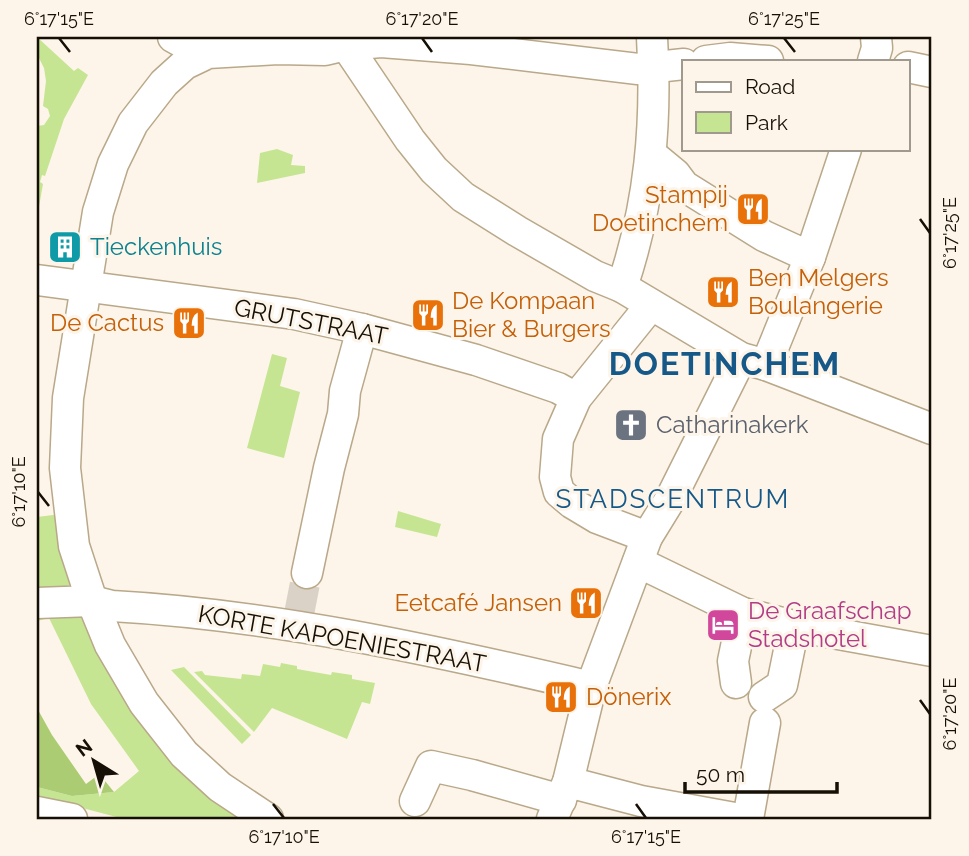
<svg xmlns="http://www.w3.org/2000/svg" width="969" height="856" font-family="Raleway,sans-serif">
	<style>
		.green { fill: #c6e593 }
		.forest { fill: #abcc73 }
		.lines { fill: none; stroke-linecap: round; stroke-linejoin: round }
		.minor-tunnel { stroke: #dad2c7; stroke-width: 30; stroke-dasharray: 30 15; stroke-linecap: butt }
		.minor-casing { stroke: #b9a889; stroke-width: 33 }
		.minor { stroke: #fff; stroke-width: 30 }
		.ticks { fill: none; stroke: #150f05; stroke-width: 2.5 }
		.labels { text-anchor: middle; stroke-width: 6; stroke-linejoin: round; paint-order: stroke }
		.food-label { font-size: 24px; fill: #c56008; stroke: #fdf5e9; text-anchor: end }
		.culture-label { font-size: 24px; fill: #0d838f; stroke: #fdf5e9; text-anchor: start }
		.street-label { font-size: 24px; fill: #150f05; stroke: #fdf5e9 }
		.worship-label { font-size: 24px; fill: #5b616d; stroke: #fdf5e9; text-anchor: start }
		.hotel-label { font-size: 24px; fill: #b23c85; stroke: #fdf5e9; text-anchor: start }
		.neighbourhood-label { font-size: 26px; letter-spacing: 2px; fill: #165988; stroke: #fdf5e9 }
		.district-label { font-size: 32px; font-weight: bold; letter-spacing: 2px; fill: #165988; stroke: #fdf5e9 }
		.neatline { fill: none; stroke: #150f05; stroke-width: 2.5 }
		.ticks-label { font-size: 18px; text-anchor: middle; fill: #150f05 }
	</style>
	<rect width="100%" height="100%" fill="#fdf5e9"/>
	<!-- green -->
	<g class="green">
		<path d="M37,37L74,71L78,68L88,75L64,119L45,176L42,175L40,182L43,184L37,218V126L44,125L50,116L48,109L43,106L46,81L44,68L37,54Z"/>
		<path d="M277,149L293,155L291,165L305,166V173L257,183L260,153Z"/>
		<path d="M272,354L287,358L280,386L300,392L284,458L247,448Z"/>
		<path d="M398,511L441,524L437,537L395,527Z"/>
		<path d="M61,514L74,584L37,593V517Z"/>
		<path d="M37,610L85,614L248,819H124L71,805L37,800V787L72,796L114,792L139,771L91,704L49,618L37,621Z"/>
		<path d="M281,663L297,666V669L331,675L332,672L352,675V679L375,683L370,704L362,702L347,739L272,708L254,732L194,672L202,671L205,675L241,679L242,674L260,676L263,664L280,667Z"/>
		<path d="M184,667L251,735L242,744L171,670Z"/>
	</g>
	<!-- forest -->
	<path class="forest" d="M37,708L52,735L86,784L98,775L101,776L114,792L72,796L37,787Z"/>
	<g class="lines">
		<!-- minor-tunnel -->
		<path class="minor-tunnel" d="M299,614L307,573"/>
		<!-- minor casing -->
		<g class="minor-casing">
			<g id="minor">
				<path d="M173,37L193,48L196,58"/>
				<path d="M346,45L410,140L434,170L463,197L517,231L595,276L622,287L741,358L766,365L932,429"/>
				<path d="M706,61L730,58L768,61"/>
				<path d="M873,61L877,48L876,37"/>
				<path d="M908,67L932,72"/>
				<path d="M652,155L675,174L684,186L764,236L810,257L766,365"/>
				<path d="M810,257L846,149"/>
				<path d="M37,280L294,314L362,329L476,360L558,388L576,398"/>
				<path d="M622,287C650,204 657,124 652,37"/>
				<path d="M647,537L597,518L572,503L559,492L555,477L558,439L576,398L651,305"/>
				<path d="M638,562L743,613L794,626L932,651"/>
				<path d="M307,573L329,468L343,414L345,391L362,329"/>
				<path d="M37,603L92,601L112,606C274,615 433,650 591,687"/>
				<path d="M736,683L733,661L743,613"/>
				<path d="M764,697L782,685L794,626"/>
				<path d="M568,782L641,801L740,819"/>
				<path d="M415,801L431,766L472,775L561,800"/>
				<path d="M37,812L72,819"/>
				<path d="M268,819L220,787L184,754L144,703L110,645L92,601L74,546L65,468L68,398L98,212L113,164L133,123L164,83L185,64L208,53L278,49L325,50L346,45L381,42L471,49L638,69L684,64"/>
				<path d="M552,819L568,782L591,687L647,537L671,498L741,358"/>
				<path d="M748,819L765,723"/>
			</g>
		</g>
		<!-- minor -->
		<use href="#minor" class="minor"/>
	</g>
	<!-- ticks -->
	<path class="ticks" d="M59,38L70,52M422,38L432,52M784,38L795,52M920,219L930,233M38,492L49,506M920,700L930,714M273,804L284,818M636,804L646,818"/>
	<!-- icons -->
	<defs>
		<g id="restaurant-square" transform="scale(1.75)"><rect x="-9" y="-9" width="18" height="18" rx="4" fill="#e8710a" stroke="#fdf5e9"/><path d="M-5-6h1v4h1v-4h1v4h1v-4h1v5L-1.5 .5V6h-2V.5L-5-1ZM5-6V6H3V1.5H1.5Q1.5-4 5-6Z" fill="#fff"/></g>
		<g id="building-square" transform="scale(1.75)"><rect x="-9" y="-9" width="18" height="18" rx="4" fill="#0f9aa8" stroke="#fdf5e9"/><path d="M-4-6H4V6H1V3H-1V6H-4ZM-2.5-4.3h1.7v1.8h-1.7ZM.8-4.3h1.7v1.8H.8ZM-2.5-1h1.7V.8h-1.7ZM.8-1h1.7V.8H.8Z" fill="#fff"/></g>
		<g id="church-square" transform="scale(1.75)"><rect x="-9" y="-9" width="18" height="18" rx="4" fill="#6b7280" stroke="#fdf5e9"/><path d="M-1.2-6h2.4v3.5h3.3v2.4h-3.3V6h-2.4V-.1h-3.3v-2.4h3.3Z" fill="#fff"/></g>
		<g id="hotel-square" transform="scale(1.75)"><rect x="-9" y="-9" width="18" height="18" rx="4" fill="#d1479c" stroke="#fdf5e9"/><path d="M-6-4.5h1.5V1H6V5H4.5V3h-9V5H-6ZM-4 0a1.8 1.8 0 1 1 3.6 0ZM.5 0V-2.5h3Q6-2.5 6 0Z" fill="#fff"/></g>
	</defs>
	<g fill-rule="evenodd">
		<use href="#restaurant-square" x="753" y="209"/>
		<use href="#building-square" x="65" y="247"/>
		<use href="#restaurant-square" x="723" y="292"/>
		<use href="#restaurant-square" x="428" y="315"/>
		<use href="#restaurant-square" x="189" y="323"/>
		<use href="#church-square" x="631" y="425"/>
		<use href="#restaurant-square" x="586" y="603"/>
		<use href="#hotel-square" x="723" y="625"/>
		<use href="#restaurant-square" x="561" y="697"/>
	</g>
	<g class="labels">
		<!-- food labels -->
		<g class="food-label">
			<text x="728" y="203">Stampij<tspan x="728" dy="28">Doetinchem</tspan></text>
			<text x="748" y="286" text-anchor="start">Ben Melgers<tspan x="748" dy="28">Boulangerie</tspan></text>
			<text x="452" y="309" text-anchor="start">De Kompaan<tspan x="452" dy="28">Bier &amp; Burgers</tspan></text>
			<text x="164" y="331">De Cactus</text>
			<text x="562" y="611">Eetcafé Jansen</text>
			<text x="586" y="705" text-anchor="start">Dönerix</text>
		</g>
		<!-- culture labels -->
		<g class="culture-label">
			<text x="90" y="255">Tieckenhuis</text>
		</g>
		<!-- street labels -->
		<g class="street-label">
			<text transform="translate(311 322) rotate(11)" y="8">GRUTSTRAAT</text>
			<text transform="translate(342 639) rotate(10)" y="8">KORTE KAPOENIESTRAAT</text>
		</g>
		<!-- worship labels -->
		<g class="worship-label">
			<text x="656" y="433">Catharinakerk</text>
		</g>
		<!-- hotel labels -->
		<g class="hotel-label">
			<text x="748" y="619">De Graafschap<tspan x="748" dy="28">Stadshotel</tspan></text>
		</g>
		<!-- neighbourhood labels -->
		<g class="neighbourhood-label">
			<text x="673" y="508">STADSCENTRUM</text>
		</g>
		<!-- district labels -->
		<g class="district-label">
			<text x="725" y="375">DOETINCHEM</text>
		</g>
	</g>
	<!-- border -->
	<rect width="969" height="856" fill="none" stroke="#fdf5e9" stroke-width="77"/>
	<!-- legend -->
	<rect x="682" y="60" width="228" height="91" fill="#fdf5e9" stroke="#a0998e" stroke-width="2"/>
	<rect x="696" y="82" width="35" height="10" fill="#ffffff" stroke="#a0998e" stroke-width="2"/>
	<text x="745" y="94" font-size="21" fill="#150f05">Road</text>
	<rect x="696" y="112" width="35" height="21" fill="#c6e593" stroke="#a0998e" stroke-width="2"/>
	<text x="745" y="130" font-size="21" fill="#150f05">Park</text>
	<!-- north arrow -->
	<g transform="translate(94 761) rotate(323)" stroke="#fdf5e9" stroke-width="5" paint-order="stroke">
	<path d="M0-5L12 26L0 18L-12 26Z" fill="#150f05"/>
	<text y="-10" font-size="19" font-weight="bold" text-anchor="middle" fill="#150f05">N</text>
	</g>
	<!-- scale -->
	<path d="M685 782v10h152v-10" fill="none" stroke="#150f05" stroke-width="3.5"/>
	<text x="696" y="782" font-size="21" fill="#150f05" stroke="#fdf5e9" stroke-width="5" paint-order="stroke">50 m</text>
	<rect x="38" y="38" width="892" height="780" class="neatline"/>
	<g class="ticks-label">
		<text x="59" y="25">6°17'15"E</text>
		<text x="422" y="25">6°17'20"E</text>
		<text x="784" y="25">6°17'25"E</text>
		<text transform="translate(950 233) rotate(-90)" y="6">6°17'25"E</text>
		<text transform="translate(19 492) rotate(-90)" y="6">6°17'10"E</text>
		<text transform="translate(950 714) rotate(-90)" y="6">6°17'20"E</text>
		<text x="284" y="843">6°17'10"E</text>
		<text x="646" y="843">6°17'15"E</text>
	</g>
</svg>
